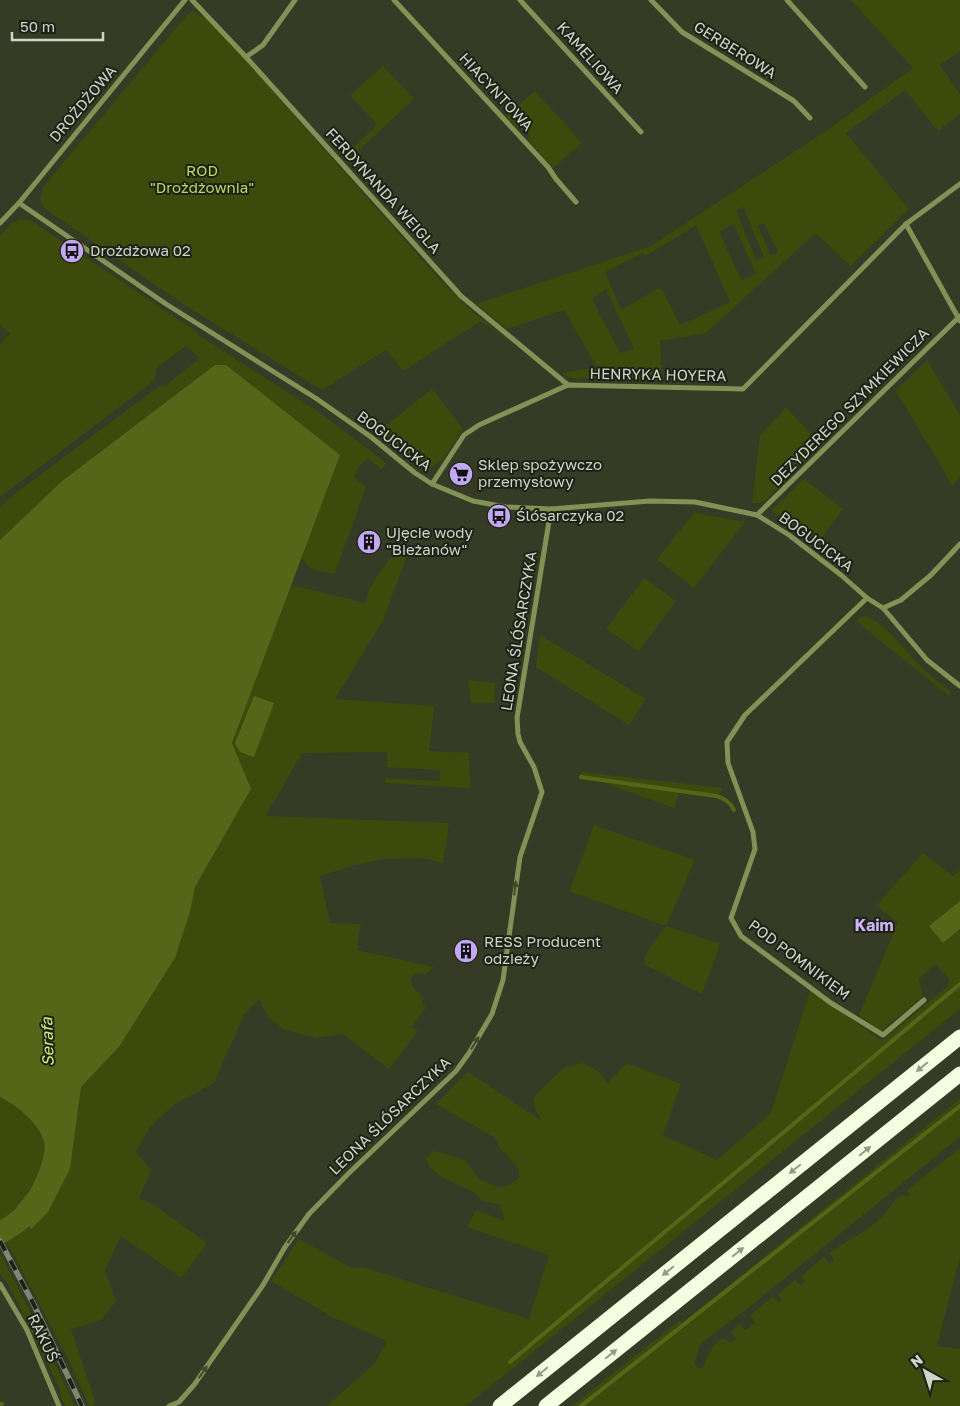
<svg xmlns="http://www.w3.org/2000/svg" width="960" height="1406" font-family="'Golos Text',sans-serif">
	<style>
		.green { fill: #3e4a0c; fill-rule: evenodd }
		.water { fill: #566619 }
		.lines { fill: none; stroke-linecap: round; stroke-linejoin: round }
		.stream { stroke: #566619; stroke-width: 4 }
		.river { stroke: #566619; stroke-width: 22 }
		.street { stroke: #829156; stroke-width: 5 }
		.highway { stroke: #f6fee2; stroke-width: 15 }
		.rail-casing { stroke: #818673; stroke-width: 5.5 }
		.rail { stroke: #1e2116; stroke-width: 4; stroke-dasharray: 11; stroke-linecap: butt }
		.oneway { fill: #41482c }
		.oneway2 { fill: #959b86 }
		.labels { text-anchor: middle; stroke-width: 4; stroke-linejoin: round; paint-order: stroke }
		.street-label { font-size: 15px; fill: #d1d5c7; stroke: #1e2116 }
		.park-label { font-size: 15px; fill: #bdd95a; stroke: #1e2116 }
		.poi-label { font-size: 15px; fill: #d1d5c7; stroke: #1e2116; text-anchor: start }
		.neighbourhood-label { font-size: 16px; font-weight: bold; fill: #d0b7fe; stroke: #1e2116 }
		.water-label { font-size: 16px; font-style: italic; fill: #d2ef70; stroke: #1e2116 }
	</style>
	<rect width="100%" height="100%" fill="#353b24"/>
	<!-- green -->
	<g class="green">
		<path d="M851,0H960V51L940,65L960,94V114L938,131L905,90L846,133L909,209L850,266L816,233L706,333L660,341L662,380L569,378L562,373L597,367L564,310L507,329L476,304L651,246L823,133L913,68ZM743,207L764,257L756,260L736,210ZM764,223L778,252L771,256L758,226ZM734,224L756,274L741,280L719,231ZM696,225L730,302L680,325L661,287L621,310L605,272L643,253L646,256ZM606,289L634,349L620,353L592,299Z"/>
		<path d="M192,12C208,15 220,33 231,44L440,280L469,309L516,346L481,321L403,371L386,350L322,390L183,304L44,208L40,199L43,187L187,15Z"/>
		<path d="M383,66L414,99L347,161L343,157L377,125L350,95Z"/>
		<path d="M535,91L582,143L553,168L528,140L529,135L522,127L517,128L506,116Z"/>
		<path d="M21,219L31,221L200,334L198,335L320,413L386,463L382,470L368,458L358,467L355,478L366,487L335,574L311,569L301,557L340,455L215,365L62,481L0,540V507L16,493L161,385L165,386L200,358L186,346L156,368L155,380L0,497V344L10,333L0,325V236L11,224Z"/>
		<path d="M927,360L960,415V478L952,485L896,391Z"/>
		<path d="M432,389L463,429C454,442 443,467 426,469L378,432Z"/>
		<path d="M786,408L821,444L766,500L759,503H752L760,435Z"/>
		<path d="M804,479L843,509L817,543L789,521L773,512V509Z"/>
		<path d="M694,513L745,522L694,588L657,559Z"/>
		<path d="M403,549L407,555L384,619L335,699L434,706L429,751L469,753L470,788L385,783L386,778L440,781V770L387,767V752L302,753L266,816L449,823L443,863L423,858L383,859L356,865L320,876L330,923L361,924L357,950L434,967L425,974L417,973L411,978L412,987L424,999L421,1005L427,1006L412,1027L418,1031L389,1069L343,1034L316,1038L283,1029L268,1017L259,1000L244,1015L214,1083L175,1104L151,1126L136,1152L151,1170L139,1198L157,1207L207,1243L182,1278L121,1236L105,1270L116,1301L101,1320L71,1329L95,1401L93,1406H89L70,1362L0,1229V1097C17,1106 37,1121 44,1141C47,1150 39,1174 34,1182C30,1191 22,1200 16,1208L70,1169L81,1087L119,1047L175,958L190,912L195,887L251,789L232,743L291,585L366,603L369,590L379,573L395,552Z"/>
		<path d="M644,578L676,601L639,651L606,629Z"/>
		<path d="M863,616C879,615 909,655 921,667C931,676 941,684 951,692L949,696L856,621Z"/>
		<path d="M540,635L646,699L629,725L536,667Z"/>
		<path d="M468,679L475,681L495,683L494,703H471Z"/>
		<path d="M581,772L723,788L717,798L679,793L674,808L604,783L579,779Z"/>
		<path d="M594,825L695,860L666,926L720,944L702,994L644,964L646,953L666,926L569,891Z"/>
		<path d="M923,853L953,876L960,870V901L929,926L943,943L960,929V1009L466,1406H327L375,1363L387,1341L334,1318L271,1281L299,1239L352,1268L363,1267L529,1319L549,1255L467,1227L476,1210L504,1221L500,1204L482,1201L474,1192L442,1177L430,1168L426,1159L433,1151L450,1155L466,1161L478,1178L496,1187L507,1186L519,1178V1168L499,1147L494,1137L436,1104L468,1072L542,1121L536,1110L533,1098L552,1079L565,1067L583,1063L599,1072L607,1083L627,1063L681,1084L663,1135L717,1160L771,1113L810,990L882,1041L948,986L949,980L936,964L919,979L923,996L881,1031L859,1015L898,922L876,906Z"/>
		<path d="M960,1099V1137L749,1307L700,1344L694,1365L702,1369C707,1357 711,1346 722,1338L731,1343L736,1339L731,1332L740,1324L745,1330L755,1323L750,1315L773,1297L779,1303L782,1300L778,1294L795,1280L800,1286L805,1281L801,1276L824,1257L830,1264L834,1260L829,1253C846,1241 865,1233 881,1218C889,1210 892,1202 902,1194L906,1198L910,1195L907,1190L960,1148V1257L937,1346L960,1349V1406H572L679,1321L682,1323Z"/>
		<path d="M0,1253L28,1307L75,1406H66L62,1400L59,1387L21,1310L10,1287L0,1274Z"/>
	</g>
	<!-- water -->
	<g class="water">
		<path d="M215,365H226L340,455L232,743L251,789L195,887L190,912L175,958L119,1047L81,1087L70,1169L48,1212L31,1229L16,1208C22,1200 30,1192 34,1182C39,1174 47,1150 44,1141C37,1121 17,1106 0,1097V540L62,481Z"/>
		<path d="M254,696L274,703L254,757L240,752L235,743Z"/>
		<path d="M960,901V929L943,943L929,926Z"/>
	</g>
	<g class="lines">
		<!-- stream -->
		<g class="stream">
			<path d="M581,777L716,796C725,798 730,802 734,810"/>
			<path d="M510,1362L960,984"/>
			<path d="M0,1404H2"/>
			<path d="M581,1406L960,1106"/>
		</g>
		<!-- river -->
		<path class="river" d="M0,1233C17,1223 32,1213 41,1195"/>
		<!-- street -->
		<g class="street">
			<path d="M192,0L246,57L461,296L568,385"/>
			<path d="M394,0L548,167L556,179L576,202"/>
			<path d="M520,0L641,132"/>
			<path d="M651,0L682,32L794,101L810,118"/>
			<path d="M787,0L865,87"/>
			<path d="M246,57L263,45L295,0"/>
			<path d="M19,203L166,304L317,399L371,437L415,473L432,484L473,501L506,507L551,509L650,501L695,502L757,515L789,535L841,575L867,598L883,608L927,660L960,686"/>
			<path d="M0,223L19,203L185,0"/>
			<path d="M906,224L960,321"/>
			<path d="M432,484L464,435L479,425L568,385L743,389L906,224L960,184"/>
			<path d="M757,515L960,316"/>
			<path d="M867,598L745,715L727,742L728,763L753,832L755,849L731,918L741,936L831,1003L883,1035L924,1000"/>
			<path d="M883,608L901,600L931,575L960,544"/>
			<path d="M0,1284L27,1330L59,1406"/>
			<path d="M169,1406L179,1402L194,1385L263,1285L285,1247L309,1214L348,1174L456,1071L469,1053L492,1014L503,980L520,857L542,792L534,767L520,742L518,734L517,718L551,509"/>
		</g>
		<!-- highway -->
		<g class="highway">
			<path d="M500,1406L960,1037"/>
			<path d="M546,1406L960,1074"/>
		</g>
		<!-- rail casing -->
		<g class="rail-casing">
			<path id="rail" d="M0,1241L34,1305L82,1406"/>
		</g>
		<!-- rail -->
		<use href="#rail" class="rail"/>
	</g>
	<!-- one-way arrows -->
	<defs><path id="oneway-solid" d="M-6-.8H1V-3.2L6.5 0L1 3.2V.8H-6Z" transform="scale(1.25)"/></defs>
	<g class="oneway">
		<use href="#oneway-solid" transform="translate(515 888) rotate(-83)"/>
		<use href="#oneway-solid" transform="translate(475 1043) rotate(-58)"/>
		<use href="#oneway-solid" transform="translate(292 1237) rotate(-54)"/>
		<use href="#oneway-solid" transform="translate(203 1372) rotate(-55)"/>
	</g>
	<g class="oneway2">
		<use href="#oneway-solid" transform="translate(922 1067) rotate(141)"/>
		<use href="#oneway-solid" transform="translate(865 1151) rotate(-39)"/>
		<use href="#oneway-solid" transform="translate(795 1169) rotate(141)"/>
		<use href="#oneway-solid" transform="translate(738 1252) rotate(-39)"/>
		<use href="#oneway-solid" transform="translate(668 1271) rotate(141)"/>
		<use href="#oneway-solid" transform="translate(611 1354) rotate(-39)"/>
		<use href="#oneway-solid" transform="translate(542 1372) rotate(141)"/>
	</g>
	<!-- icons -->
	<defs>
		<g id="bus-disc" transform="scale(1.25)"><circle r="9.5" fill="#c2a7f2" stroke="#1e2116"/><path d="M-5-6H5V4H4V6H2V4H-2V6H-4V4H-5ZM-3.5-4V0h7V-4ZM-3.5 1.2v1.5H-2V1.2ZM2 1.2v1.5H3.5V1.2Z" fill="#111"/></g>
		<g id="supermarket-disc" transform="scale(1.25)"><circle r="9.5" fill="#c2a7f2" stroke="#1e2116"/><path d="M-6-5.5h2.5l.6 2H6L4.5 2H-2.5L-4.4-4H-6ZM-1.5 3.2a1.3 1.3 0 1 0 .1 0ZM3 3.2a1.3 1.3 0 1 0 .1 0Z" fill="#111"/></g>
		<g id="building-disc" transform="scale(1.25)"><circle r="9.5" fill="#c2a7f2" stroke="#1e2116"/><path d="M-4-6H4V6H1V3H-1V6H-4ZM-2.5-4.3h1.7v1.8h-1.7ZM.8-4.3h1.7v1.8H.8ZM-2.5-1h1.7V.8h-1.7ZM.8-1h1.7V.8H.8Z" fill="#111"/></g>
	</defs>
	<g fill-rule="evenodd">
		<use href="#bus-disc" x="72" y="251"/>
		<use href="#supermarket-disc" x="461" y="474"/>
		<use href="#bus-disc" x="499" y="516"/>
		<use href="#building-disc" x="369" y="542"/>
		<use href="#building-disc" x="466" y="951"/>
	</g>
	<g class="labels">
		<!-- street labels -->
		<g class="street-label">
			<text transform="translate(735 50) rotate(32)" y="5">GERBEROWA</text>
			<text transform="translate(590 58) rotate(48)" y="5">KAMELIOWA</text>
			<text transform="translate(496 92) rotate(47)" y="5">HIACYNTOWA</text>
			<text transform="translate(83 104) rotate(-50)" y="5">DROŻDŻOWA</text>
			<text transform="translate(383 191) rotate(48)" y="5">FERDYNANDA WEIGLA</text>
			<text transform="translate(658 375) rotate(1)" y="5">HENRYKA HOYERA</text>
			<text transform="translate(850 407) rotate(-45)" y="5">DEZYDEREGO SZYMKIEWICZA</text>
			<text transform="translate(394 441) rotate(37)" y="5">BOGUCICKA</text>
			<text transform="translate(816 542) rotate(37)" y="5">BOGUCICKA</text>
			<text transform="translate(519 631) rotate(-81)" y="5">LEONA ŚLÓSARCZYKA</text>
			<text transform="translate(799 960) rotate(37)" y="5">POD POMNIKIEM</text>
			<text transform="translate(390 1116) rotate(-44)" y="5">LEONA ŚLÓSARCZYKA</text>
			<text transform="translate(43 1338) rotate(64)" y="5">RAKUŚ</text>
		</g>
		<!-- park labels -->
		<g class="park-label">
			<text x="202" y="176">ROD<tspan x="202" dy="17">"Drożdżownia"</tspan></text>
		</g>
		<!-- poi labels -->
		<g class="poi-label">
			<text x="90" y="256">Drożdżowa 02</text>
			<text x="478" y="470">Sklep spożywczo<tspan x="478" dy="17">przemysłowy</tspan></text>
			<text x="516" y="521">Ślósarczyka 02</text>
			<text x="386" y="538">Ujęcie wody<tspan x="386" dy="17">"Bieżanów"</tspan></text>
			<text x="484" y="947">RESS Producent<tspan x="484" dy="17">odzieży</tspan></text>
		</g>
		<!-- neighbourhood labels -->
		<g class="neighbourhood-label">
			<text x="874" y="931">Kaim</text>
		</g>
		<!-- water labels -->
		<g class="water-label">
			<text transform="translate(47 1042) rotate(-92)" y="6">Serafa</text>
		</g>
	</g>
	<!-- north arrow -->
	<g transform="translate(925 1371) rotate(321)" stroke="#1e2116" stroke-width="4" paint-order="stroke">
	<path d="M0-4L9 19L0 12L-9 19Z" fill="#d1d5c7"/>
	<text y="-8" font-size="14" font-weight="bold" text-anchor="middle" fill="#d1d5c7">N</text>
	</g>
	<!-- scale -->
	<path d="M12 32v8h91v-8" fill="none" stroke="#d1d5c7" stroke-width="2.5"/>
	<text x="20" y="32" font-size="15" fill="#d1d5c7" stroke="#1e2116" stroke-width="4" paint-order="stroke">50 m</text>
</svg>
